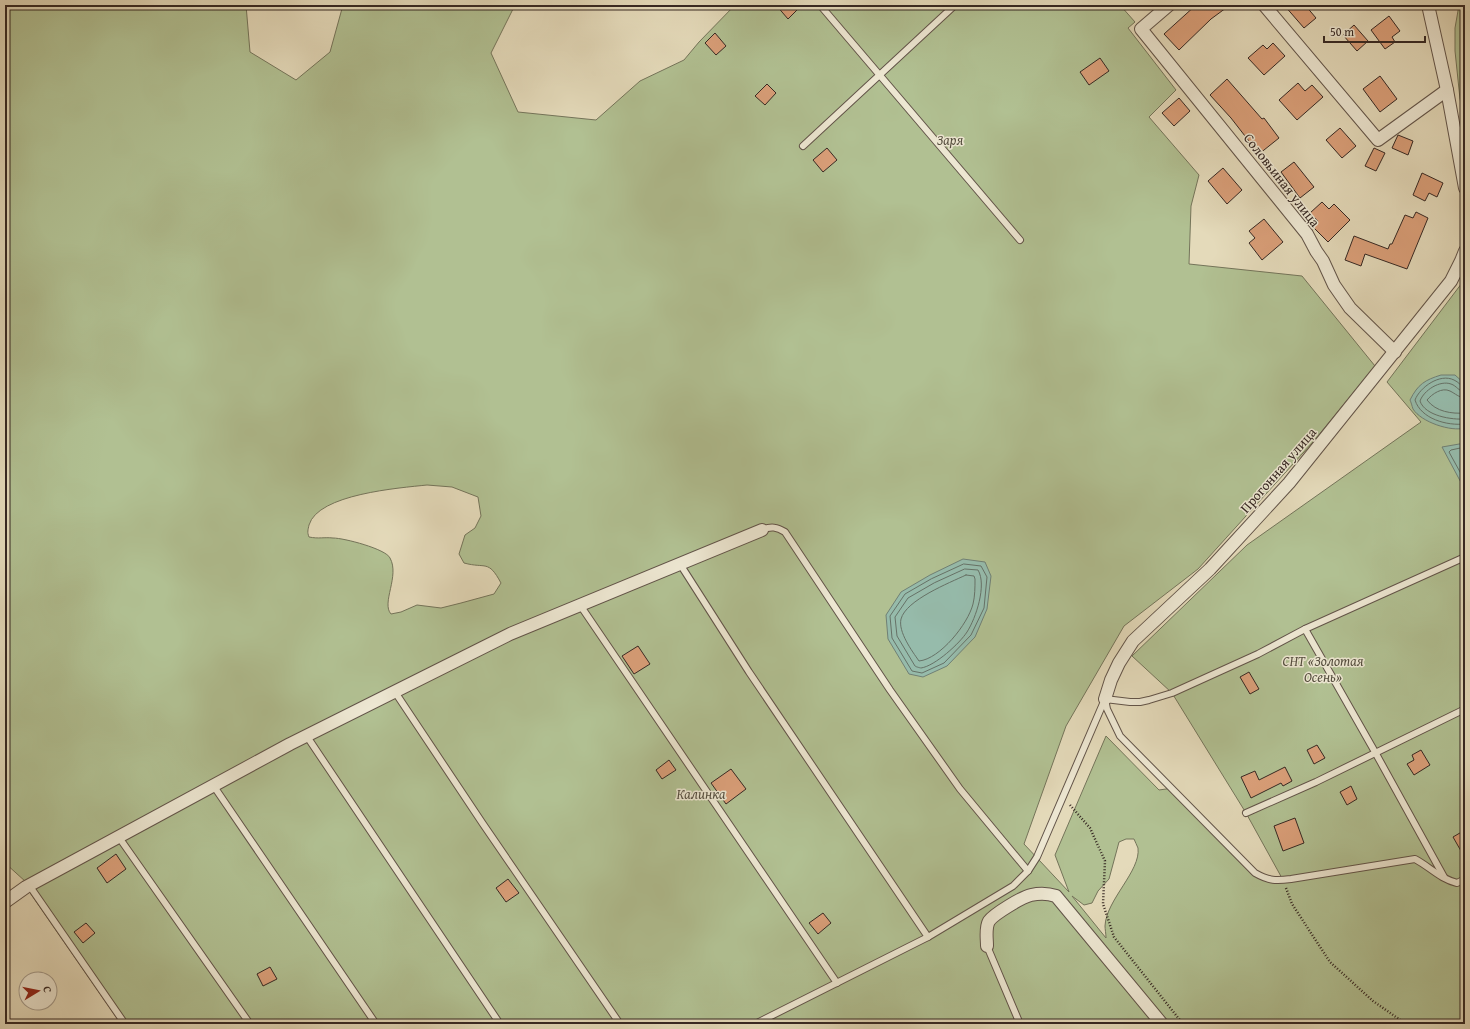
<svg xmlns="http://www.w3.org/2000/svg" width="1470" height="1029" font-family="'Gentium Book Plus',serif">
	<style>
		.green { fill: #b1c092; stroke: #74745a; fill-rule: evenodd }
		.water { fill: #96bbab; stroke: #708075 }
		.lines { fill: none; stroke-linecap: round; stroke-linejoin: round }
		.shore { stroke: #667267; stroke-width: 1 }
		.building { fill: #da9f79; stroke: #362823 }
		.service-casing { stroke: #625449; stroke-width: 8 }
		.minor-casing { stroke: #625449; stroke-width: 14 }
		.path { stroke: #362823; stroke-width: 2.5; stroke-dasharray: 1 2; stroke-linecap: butt }
		.service { stroke: #ede7d2; stroke-width: 6 }
		.minor { stroke: #ede7d2; stroke-width: 12 }
		.labels { text-anchor: middle; stroke-width: 3; stroke-linejoin: round; paint-order: stroke }
		.park-label { font-size: 14px; font-style: italic; fill: #554e3f; stroke: #ede7d2 }
		.street-label { font-size: 14px; fill: #362823; stroke: #ede7d2 }
	</style>
	<rect width="100%" height="100%" fill="#e4daba"/>
	<filter id="stains"><feTurbulence type="fractalNoise" baseFrequency=".005" numOctaves="4"/><feColorMatrix values="0 0 0 0 .2 0 0 0 0 .09 0 0 0 0 .02 0 0 0 .5 -.17"/></filter>
	<radialGradient id="worn" r=".72"><stop offset=".6" stop-color="#630" stop-opacity="0"/><stop offset="1" stop-color="#630" stop-opacity=".3"/></radialGradient>
	<!-- green -->
	<g class="green">
		<path d="M5,5H246L250,52L296,80L330,52L343,5H515L491,53L518,112L596,120L640,81L684,60L699,42L735,5H1120L1135,22L1128,28L1176,90L1149,117L1199,175L1191,206L1189,264L1302,276L1375,366L1313,442L1198,569L1124,626L1066,726L1024,844L1069,892L1055,855L1106,736L1159,790L1173,788L1255,873L1283,880L1246,813L1172,693L1132,656L1247,545L1421,422L1387,382L1465,279V1024H121L26,887V882L5,863ZM427,485L452,487L478,497L481,516L475,528L465,535L459,554L464,563C486,569 488,559 501,583L494,594L461,603L441,608L417,605L401,612L391,614C381,603 400,576 390,558C386,549 344,538 333,538C324,537 319,539 309,537C307,532 308,530 309,525C318,494 399,488 427,485ZM1126,839H1134C1135,842 1137,845 1138,848C1141,871 1106,900 1105,926C1105,929 1106,934 1106,938L1072,896L1084,905L1092,903L1098,891L1109,879L1119,842Z"/>
		<path d="M1459,5H1465V119L1460,99L1455,51V28Z"/>
	</g>
	<!-- water -->
	<g class="water">
		<path d="M1441,375H1455L1465,384V428C1451,432 1421,422 1413,409C1412,406 1411,402 1410,400C1418,384 1425,380 1441,375Z"/>
		<path d="M1465,443V490L1442,447Z"/>
		<path d="M963,559L985,562L991,576L987,609L975,637L947,666L923,677L909,674L888,639L886,615L901,592L930,575Z"/>
	</g>
	<g class="lines">
		<!-- shore -->
		<g class="shore">
			<path d="M1465,387C1460,386 1459,382 1454,380C1440,373 1420,387 1415,400C1421,419 1447,426 1465,424"/>
			<path d="M1465,392C1458,391 1457,386 1451,384C1440,380 1424,390 1420,401C1425,416 1452,420 1465,419"/>
			<path d="M1465,398C1458,397 1456,394 1450,391C1442,387 1432,394 1427,400C1436,412 1452,414 1465,413"/>
			<path d="M1465,447L1451,450L1449,452L1465,481"/>
			<path d="M964,564L981,566L987,577L984,608L971,635L944,663L922,673L912,671L892,638L890,616L905,594L931,579Z"/>
			<path d="M965,569L978,570C987,585 976,618 967,632C960,643 935,666 921,668C921,668 916,667 915,666L897,636L895,617L908,598L934,583Z"/>
			<path d="M966,575L974,576L975,579C975,587 975,596 973,604C968,624 940,659 919,661C912,651 898,632 901,619C906,600 949,583 966,575Z"/>
		</g>
	</g>
	<!-- building -->
	<g class="building">
		<path d="M776,5H802L788,19Z"/>
		<path d="M1196,5H1230L1211,19L1179,50L1164,34Z"/>
		<path d="M1284,5H1305L1316,18L1304,28Z"/>
		<path d="M1389,16L1400,31L1392,37L1395,42L1385,49L1371,30Z"/>
		<path d="M1354,25L1368,41L1357,51L1343,35Z"/>
		<path d="M715,33L726,46L716,55L705,43Z"/>
		<path d="M1273,43L1285,56L1264,75L1248,58L1263,45L1267,49Z"/>
		<path d="M1100,58L1109,71L1089,85L1080,72Z"/>
		<path d="M1380,76L1397,99L1380,112L1363,89Z"/>
		<path d="M1227,79L1262,119L1264,118L1279,138L1259,154L1231,118L1210,95Z"/>
		<path d="M1298,83L1305,91L1312,85L1323,97L1297,120L1279,100Z"/>
		<path d="M767,84L776,93L765,105L755,96Z"/>
		<path d="M1179,98L1190,111L1174,126L1162,113Z"/>
		<path d="M1340,128L1356,146L1342,158L1326,140Z"/>
		<path d="M1398,135L1413,141L1408,155L1392,148Z"/>
		<path d="M827,148L837,160L823,172L813,160Z"/>
		<path d="M1374,148L1385,153L1376,171L1365,166Z"/>
		<path d="M1294,162L1314,187L1300,198L1281,172Z"/>
		<path d="M1223,168L1242,190L1227,204L1208,181Z"/>
		<path d="M1422,173L1443,183L1437,197L1429,193L1425,201L1413,195Z"/>
		<path d="M1322,202L1329,209L1334,204L1350,220L1328,242L1313,227L1318,221L1310,213Z"/>
		<path d="M1416,212L1428,218L1407,269L1365,254L1361,266L1345,260L1354,236L1388,249L1390,244H1392L1405,215L1413,218Z"/>
		<path d="M1264,219L1283,242L1262,260L1249,243L1255,238L1249,231Z"/>
		<path d="M638,646L650,664L634,674L622,656Z"/>
		<path d="M1249,672L1259,689L1250,694L1240,677Z"/>
		<path d="M1317,745L1325,758L1314,764L1307,750Z"/>
		<path d="M1421,750L1430,765L1414,775L1407,764L1414,760L1412,755Z"/>
		<path d="M669,760L676,770L662,779L656,770Z"/>
		<path d="M1285,767L1292,781L1283,786L1281,783L1251,798L1241,777L1255,771L1259,780Z"/>
		<path d="M731,769L746,789L726,804L711,783Z"/>
		<path d="M1351,786L1357,799L1347,805L1340,792Z"/>
		<path d="M1295,818L1304,843L1283,851L1274,826Z"/>
		<path d="M1465,830V858L1453,837Z"/>
		<path d="M116,854L126,869L107,883L97,868Z"/>
		<path d="M508,879L519,893L506,902L496,888Z"/>
		<path d="M823,913L831,923L818,934L809,923Z"/>
		<path d="M86,923L95,933L83,943L74,932Z"/>
		<path d="M270,967L277,979L263,986L257,974Z"/>
	</g>
	<g class="lines">
		<!-- service casing -->
		<g class="service-casing">
			<g id="service">
				<path d="M820,5L1020,240"/>
				<path d="M803,146L955,5"/>
				<path d="M762,530C771,526 777,527 785,532L890,690L960,789L1028,871"/>
				<path d="M680,564L749,672L928,937"/>
				<path d="M580,605L837,983"/>
				<path d="M1305,629L1375,752L1444,877"/>
				<path d="M395,692L483,824L620,1024"/>
				<path d="M1105,699L1107,709L1120,736L1255,873C1269,881 1276,881 1291,879L1415,859C1430,867 1440,879 1457,883L1465,879"/>
				<path d="M1105,699L1130,702H1140L1149,700L1172,693L1258,654L1305,629L1465,557"/>
				<path d="M306,735L500,1024"/>
				<path d="M213,785L376,1024"/>
				<path d="M1246,813L1316,782L1465,709"/>
				<path d="M118,836L250,1024"/>
				<path d="M29,885L125,1024"/>
				<path d="M987,946L1020,1024"/>
				<path d="M755,1024L928,937L1013,886L1028,871L1037,857L1105,699"/>
			</g>
		</g>
		<!-- minor casing -->
		<g class="minor-casing">
			<g id="minor">
				<path d="M1169,5L1141,29L1307,234L1316,251L1323,261L1334,285L1350,308L1395,352"/>
				<path d="M1264,5L1378,140L1447,90"/>
				<path d="M1428,5L1447,90L1465,188"/>
				<path d="M1105,699L1111,680L1119,663L1133,641L1210,569L1289,483L1451,281L1461,261L1465,251"/>
				<path d="M5,902L26,887L290,744L510,634L762,530"/>
				<path d="M987,946C987,938 985,928 989,921C994,914 1022,897 1031,895C1040,893 1047,893 1056,896L1162,1024"/>
			</g>
		</g>
		<!-- path -->
		<g class="path">
			<path d="M1070,805L1090,828L1105,861L1103,904L1114,937L1183,1024"/>
			<path d="M1286,888L1292,904L1330,962L1373,1001L1406,1024"/>
		</g>
		<!-- service -->
		<use href="#service" class="service"/>
		<!-- minor -->
		<use href="#minor" class="minor"/>
	</g>
	<g class="labels">
		<!-- park labels -->
		<g class="park-label">
			<text x="950" y="145">Заря</text>
			<text x="1323" y="666">СНТ «Золотая<tspan x="1323" dy="16">Осень»</tspan></text>
			<text x="701" y="799">Калинка</text>
		</g>
		<!-- street labels -->
		<g class="street-label">
			<text transform="translate(1282 180) rotate(52)" y="5">Соловьиная улица</text>
			<text transform="translate(1278 470) rotate(-49)" y="5">Прогонная улица</text>
		</g>
	</g>
	<!-- margin -->
	<rect width="1470" height="1029" fill="none" stroke="#e4daba" stroke-width="20"/>
	<rect x="6" y="6" width="1458" height="1017" fill="none" stroke="#362823" stroke-width="2"/>
	<rect x="10" y="10" width="1450" height="1009" fill="none" stroke="#362823"/>
	<!-- north arrow -->
	<g transform="translate(38 991) rotate(80)"><circle r="19" fill="#ede7d2" stroke="#a49b8c"/>
	<path d="M0-3L7 15L0 10L-7 15Z" fill="#8f2418"/>
	<text y="-6" font-size="11" font-weight="bold" text-anchor="middle" fill="#362823">С</text>
	</g>
	<!-- scale -->
	<path d="M1324 36v6h101v-6" fill="none" stroke="#362823" stroke-width="2"/>
	<text x="1330" y="36" font-size="12" fill="#362823" stroke="#ede7d2" stroke-width="3" paint-order="stroke">50 m</text>
	<rect width="100%" height="100%" filter="url(#stains)"/>
	<rect width="100%" height="100%" fill="url(#worn)"/>
</svg>
